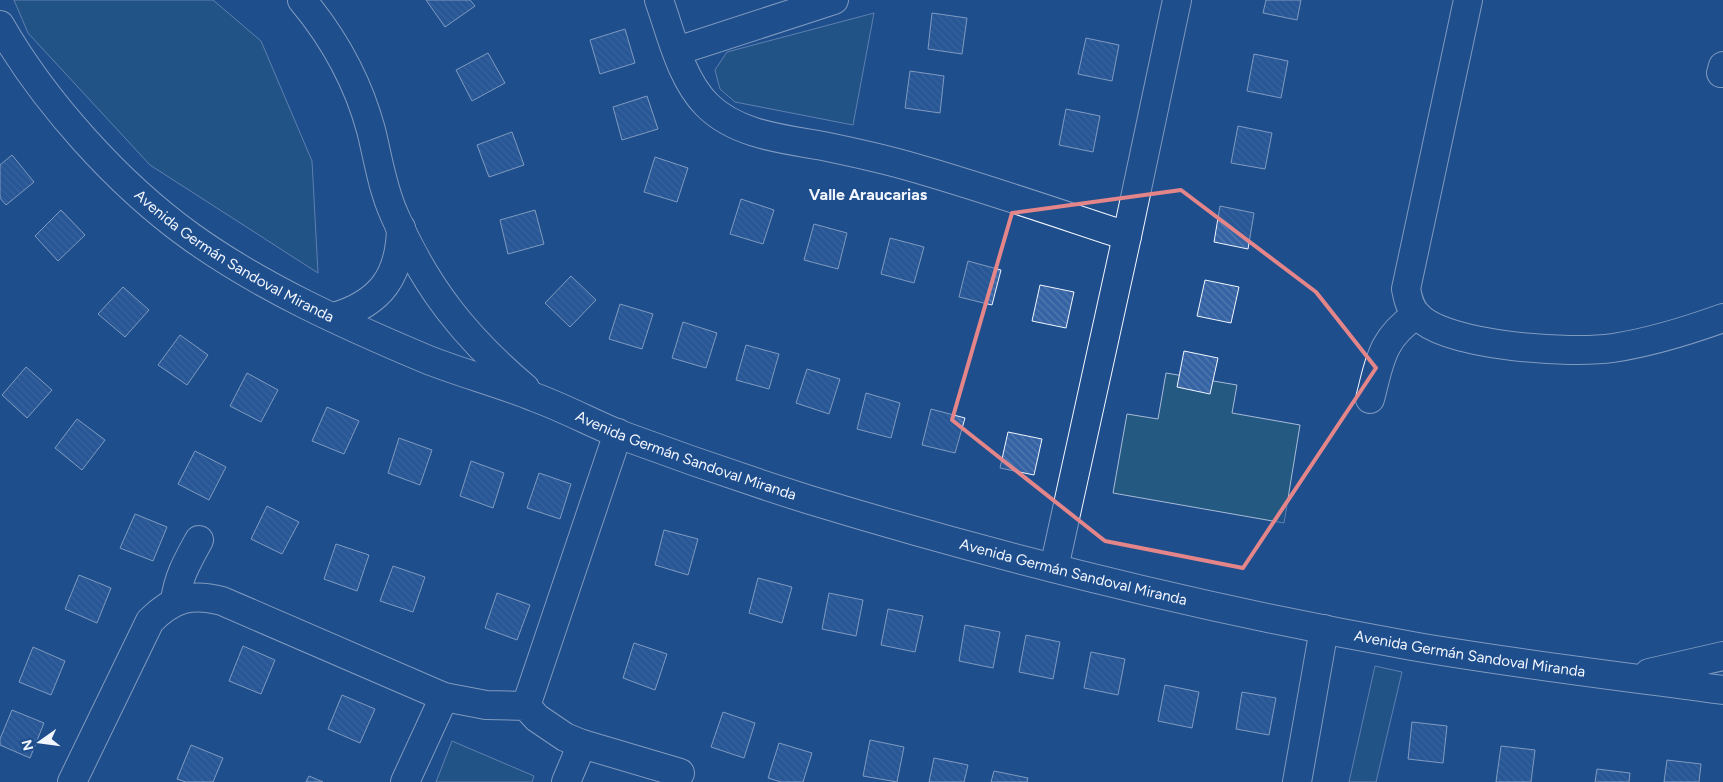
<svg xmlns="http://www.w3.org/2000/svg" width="1723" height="782" font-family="Figtree,sans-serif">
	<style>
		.green { fill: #245a82; stroke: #a8bbd7 }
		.building { fill: url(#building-back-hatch); stroke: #f2f6ff }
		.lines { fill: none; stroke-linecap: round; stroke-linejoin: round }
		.minor-casing { stroke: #f2f6ff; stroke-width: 30 }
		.minor { stroke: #1f4e8c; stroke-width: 28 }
		.marked { fill: none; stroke: #e38589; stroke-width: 4; stroke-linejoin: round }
		.labels { text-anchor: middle; stroke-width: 4; stroke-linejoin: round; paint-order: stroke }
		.street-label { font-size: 15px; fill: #f2f6ff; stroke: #1f4e8c }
		.neighbourhood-label { font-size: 16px; font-weight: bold; fill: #f2f6ff; stroke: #1f4e8c }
	</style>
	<defs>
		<pattern id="building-back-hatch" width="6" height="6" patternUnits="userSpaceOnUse" patternTransform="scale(1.25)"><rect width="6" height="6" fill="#3563a3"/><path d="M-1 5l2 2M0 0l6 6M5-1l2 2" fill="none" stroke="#537ab1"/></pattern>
	</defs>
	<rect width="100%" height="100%" fill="#1f4e8c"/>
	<!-- green -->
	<g class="green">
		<path d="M14,0H213L261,41L312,161L318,273L150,165L28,33Z"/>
		<path d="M874,13L853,125L735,102L720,89L715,70L727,52Z"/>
		<path d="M1166,373L1237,385L1232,413L1300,425L1284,523L1113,493L1127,414L1158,419Z"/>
		<path d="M1375,666L1402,672L1376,782H1349Z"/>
		<path d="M452,741L534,776L532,782H436Z"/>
	</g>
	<!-- building -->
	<g class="building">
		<path d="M426,0H470L475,6L445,27Z"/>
		<path d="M1266,0H1301L1297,20L1263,13Z"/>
		<path d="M932,13L967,18L962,54L928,49Z"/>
		<path d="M625,29L635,63L600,74L590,40Z"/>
		<path d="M1086,38L1119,45L1112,81L1078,74Z"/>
		<path d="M488,53L505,83L472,101L456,70Z"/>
		<path d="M1254,54L1288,61L1281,98L1247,91Z"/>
		<path d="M910,71L944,76L940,113L905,108Z"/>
		<path d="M647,96L658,129L622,140L613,107Z"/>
		<path d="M1066,109L1100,116L1093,152L1059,145Z"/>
		<path d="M1238,126L1272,133L1265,169L1231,163Z"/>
		<path d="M512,132L524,165L489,177L477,145Z"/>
		<path d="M12,155L34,182L6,205L0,198V165Z"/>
		<path d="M655,157L688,168L677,202L644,192Z"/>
		<path d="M741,199L774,210L763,244L730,234Z"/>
		<path d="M1220,206L1254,213L1248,249L1214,242Z"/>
		<path d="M61,210L85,235L58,261L35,236Z"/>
		<path d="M535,210L544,244L508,254L500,220Z"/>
		<path d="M814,224L847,233L838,269L804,260Z"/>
		<path d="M890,238L924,247L914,283L881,274Z"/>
		<path d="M968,261L1001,270L992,305L959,297Z"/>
		<path d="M571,276L596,300L570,327L545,303Z"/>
		<path d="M1205,280L1239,287L1231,323L1197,316Z"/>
		<path d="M1040,285L1074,292L1066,328L1032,321Z"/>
		<path d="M123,287L149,310L125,337L98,314Z"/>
		<path d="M620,304L653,314L642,349L609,339Z"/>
		<path d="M683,322L717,333L706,368L672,358Z"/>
		<path d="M180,335L208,355L187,385L158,365Z"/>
		<path d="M746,345L779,354L769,389L736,380Z"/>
		<path d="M1184,351L1218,358L1210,394L1177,387Z"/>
		<path d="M26,367L52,390L27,418L2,395Z"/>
		<path d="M807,369L840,379L829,414L796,403Z"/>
		<path d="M247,373L278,390L261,422L230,406Z"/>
		<path d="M866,393L900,403L891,438L857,429Z"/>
		<path d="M327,407L359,421L344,454L312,441Z"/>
		<path d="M931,409L965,418L955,453L922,445Z"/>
		<path d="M77,419L105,440L82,470L55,448Z"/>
		<path d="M1008,432L1042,439L1034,475L1000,468Z"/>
		<path d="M399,438L432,450L420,485L388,473Z"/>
		<path d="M195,451L226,467L209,500L178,484Z"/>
		<path d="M471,461L504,473L493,508L460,496Z"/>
		<path d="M539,473L571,484L560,519L527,508Z"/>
		<path d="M267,506L299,522L282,554L251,539Z"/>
		<path d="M135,514L167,527L153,561L120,548Z"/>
		<path d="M664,530L698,539L688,575L655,565Z"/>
		<path d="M336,544L369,555L357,591L324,579Z"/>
		<path d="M393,566L425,577L413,612L380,601Z"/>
		<path d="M79,575L111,588L97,623L65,609Z"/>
		<path d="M758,578L792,587L782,623L749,613Z"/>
		<path d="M497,593L530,605L517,640L485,628Z"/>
		<path d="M829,593L863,600L856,636L822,629Z"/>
		<path d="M888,609L923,616L915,652L881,645Z"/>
		<path d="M965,625L1000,632L993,668L959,661Z"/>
		<path d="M1026,635L1060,642L1053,679L1019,672Z"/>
		<path d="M634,643L667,654L655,690L623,678Z"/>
		<path d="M243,646L275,660L261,694L229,681Z"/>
		<path d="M33,647L65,661L51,695L19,682Z"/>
		<path d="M1091,652L1125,659L1118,695L1084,688Z"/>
		<path d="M1165,685L1199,692L1192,728L1158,721Z"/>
		<path d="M1242,692L1276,698L1269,735L1236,729Z"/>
		<path d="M342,695L375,709L360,743L328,729Z"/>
		<path d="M12,710L44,723L30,758L0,745V739Z"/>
		<path d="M723,712L755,723L744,758L711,747Z"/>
		<path d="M1412,722L1447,726L1443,763L1408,759Z"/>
		<path d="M870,740L904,747L897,782L863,776Z"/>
		<path d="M779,743L812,753L803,782H781L768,778Z"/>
		<path d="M191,745L223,758L213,782H186L177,779Z"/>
		<path d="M1501,746L1535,750L1531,782H1496Z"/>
		<path d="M934,758L968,765L964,782H929Z"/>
		<path d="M1667,760L1701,764L1699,782H1664Z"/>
		<path d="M1597,769L1630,773L1629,782H1595Z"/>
		<path d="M994,771L1028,778L1027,782H991Z"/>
		<path d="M309,776L323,782H306Z"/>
	</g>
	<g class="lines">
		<!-- minor casing -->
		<g class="minor-casing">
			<g id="minor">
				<path d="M302,0C333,37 358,82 371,130C378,158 382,187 394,214C425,287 465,337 525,388"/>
				<path d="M659,0C671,34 681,79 707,105C737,135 784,139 823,146C852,152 880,158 908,166C982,187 1054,212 1127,236"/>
				<path d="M1468,0L1406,289C1408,299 1410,309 1418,316C1447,347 1572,354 1613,348C1652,342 1687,331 1723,318"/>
				<path id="s1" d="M0,25C44,102 118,184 190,236C261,287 345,325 426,359C461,373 499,383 534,397C564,408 592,423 621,435C683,458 747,480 810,500C1007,560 1209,610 1412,646C1515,664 1619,676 1723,690"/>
				<path d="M677,51L834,0"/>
				<path d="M1721,73L1723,66"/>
				<path d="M334,317C381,303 400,276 401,228"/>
				<path d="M1370,399C1380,361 1381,339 1416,315"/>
				<path d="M1054,568L1127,236L1177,0"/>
				<path d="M175,601C178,577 188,560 199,540"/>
				<path d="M1649,673L1723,656"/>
				<path d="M526,706L618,433"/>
				<path d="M72,782L150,621C173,598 191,593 222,601L444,697L486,705L526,706L537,718L565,737L582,744L680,773"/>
				<path d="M405,782L444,697"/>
				<path d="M566,782L582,744"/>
				<path d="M1297,782L1324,629"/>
			</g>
		</g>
		<!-- minor -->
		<use href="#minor" class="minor"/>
	</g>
	<!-- marked area -->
	<path d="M0 0H1723V782H0ZM1181,190L1316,292L1376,368L1243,568L1105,541L952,420L1012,213Z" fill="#1f4e8c" fill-opacity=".55" fill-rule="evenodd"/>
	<path class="marked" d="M1181,190L1316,292L1376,368L1243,568L1105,541L952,420L1012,213Z"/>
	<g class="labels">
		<!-- street labels -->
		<g class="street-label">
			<text dy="5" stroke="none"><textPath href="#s1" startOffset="334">Avenida Germán Sandoval Miranda</textPath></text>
			<text dy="5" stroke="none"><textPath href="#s1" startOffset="830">Avenida Germán Sandoval Miranda</textPath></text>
			<text dy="5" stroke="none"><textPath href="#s1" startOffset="1235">Avenida Germán Sandoval Miranda</textPath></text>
			<text dy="5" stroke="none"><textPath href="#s1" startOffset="1640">Avenida Germán Sandoval Miranda</textPath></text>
		</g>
		<!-- neighbourhood labels -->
		<g class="neighbourhood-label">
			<text x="868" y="200">Valle Araucarias</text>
		</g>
	</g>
	<!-- north arrow -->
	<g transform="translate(40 742) rotate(256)" stroke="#1f4e8c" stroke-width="4" paint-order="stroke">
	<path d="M0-4L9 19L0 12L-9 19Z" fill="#f2f6ff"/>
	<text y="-8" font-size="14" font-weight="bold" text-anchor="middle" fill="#f2f6ff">N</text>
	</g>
</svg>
